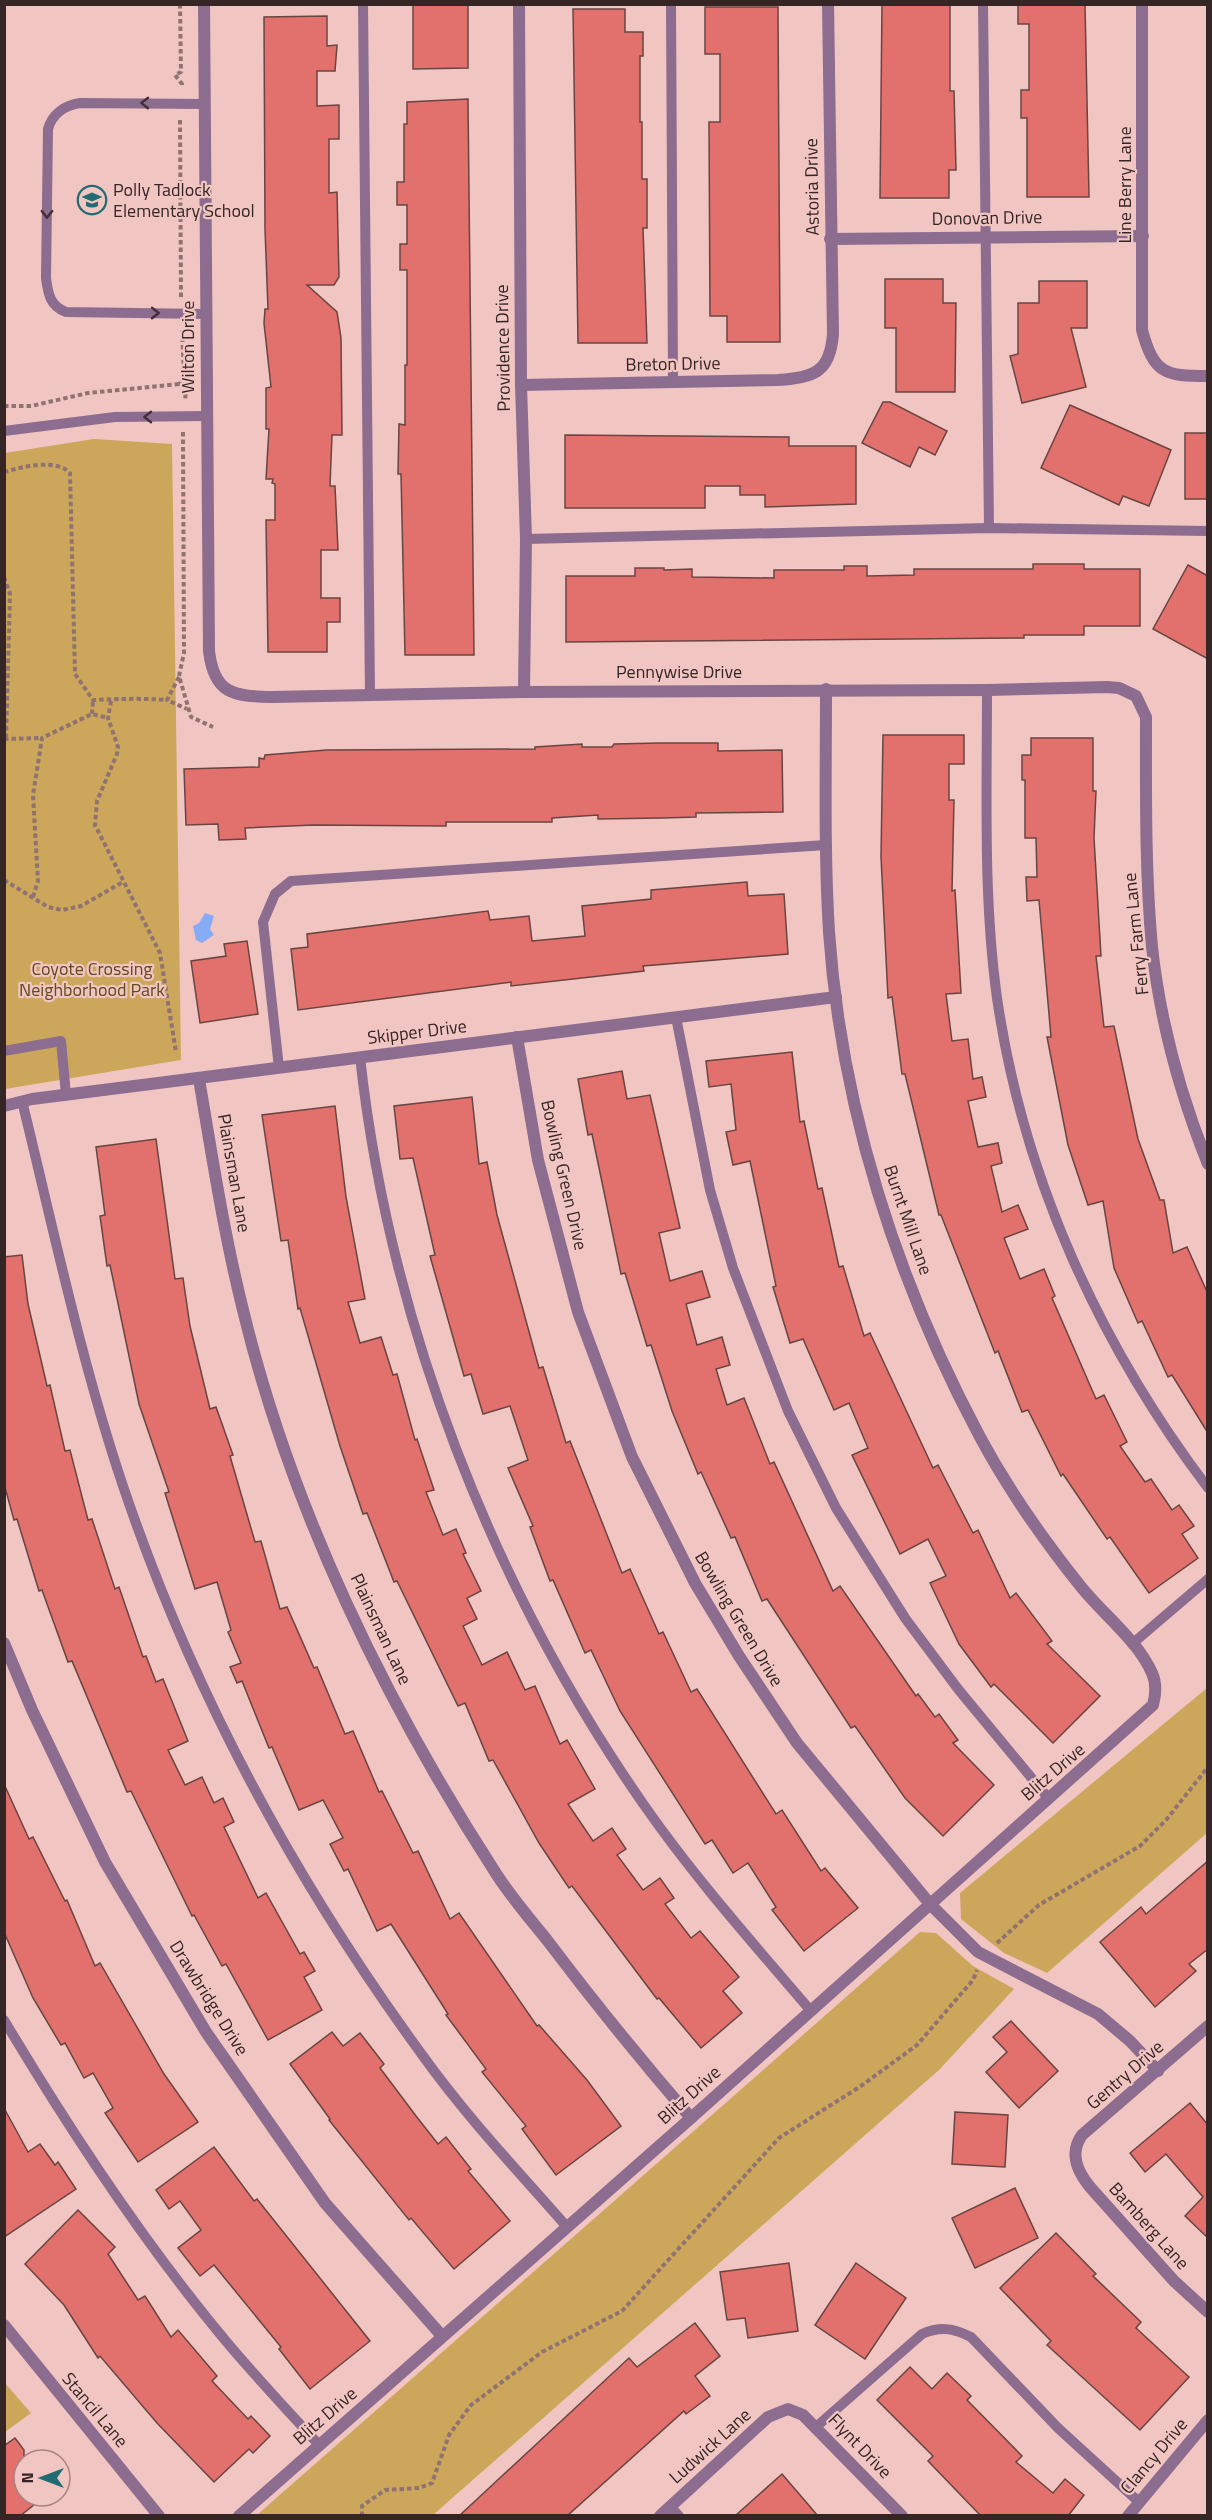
<svg xmlns="http://www.w3.org/2000/svg" width="1212" height="2520" font-family="'Titillium Web',sans-serif">
	<style>
		.green { fill: #cca75b }
		.water { fill: #87acf6 }
		.building { fill: #e2706c; stroke: #694542; stroke-width: 1.5 }
		.lines { fill: none; stroke-linecap: round; stroke-linejoin: round }
		.path { stroke: #907270; stroke-width: 4; stroke-dasharray: 4.5 3; stroke-linecap: butt }
		.service { stroke: #8c6c8f; stroke-width: 10 }
		.minor { stroke: #8c6c8f; stroke-width: 12 }
		.oneway { stroke: #423034 }
		.labels { text-anchor: middle; stroke-width: 4.5; stroke-linejoin: round; paint-order: stroke }
		.street-label { font-size: 18px; fill: #352524; stroke: #f1c5c2 }
		.poi-label { font-size: 18px; fill: #352524; stroke: #f1c5c2; text-anchor: start }
		.park-label { font-size: 18px; fill: #604b1d; stroke: #f1c5c2 }
	</style>
	<rect width="100%" height="100%" fill="#f1c5c2"/>
	<!-- green -->
	<g class="green">
		<path d="M94,439L172,444L181,1060L5,1089V453Z"/>
		<path d="M1207,1688V1833L1047,1973L1004,1953L961,1919L960,1893Z"/>
		<path d="M920,1932L936,1933L973,1966L1014,1989L939,2070L433,2515H257Z"/>
		<path d="M4,2382L31,2413L5,2432H4Z"/>
	</g>
	<!-- water -->
	<path class="water" d="M205,913L214,916L210,929L214,935L202,943L196,940L193,926L199,923Z"/>
	<!-- building -->
	<g class="building">
		<path d="M413,4H468V68L413,69Z"/>
		<path d="M882,4H950V91H954L956,170H949V198H880Z"/>
		<path d="M1018,4H1085L1089,197H1027V118H1021V90H1029V24H1018Z"/>
		<path d="M705,7H778L780,342H727V316H710L709,122H720V54H705Z"/>
		<path d="M573,9H625V32H643V56H640V122H642V179H647V228H643L647,343H578Z"/>
		<path d="M327,16V46L337,45L335,71H317V106L339,105V139H329V193L337,192L339,277L334,285H307L337,312L341,338L342,435H332L330,486H335L338,550H321V598H340V622H327V652H268L266,520H275V484L272,483L273,479H266L269,429H266V388L271,387L264,323L265,309H268L265,229L264,17Z"/>
		<path d="M468,99L474,655H405L401,474H398L399,424L405,425V365H407V270H400V244H407V205H397V182H404V124H407V102Z"/>
		<path d="M885,279H943V303H956L955,392H896V328H885Z"/>
		<path d="M1039,281H1087V328H1071L1086,387L1022,403L1010,356L1018,354V303H1039Z"/>
		<path d="M883,402H890L947,431L935,455L919,447L910,467L862,443Z"/>
		<path d="M1070,405L1171,450L1149,506L1123,496L1119,505L1041,468Z"/>
		<rect x="1185" y="433" width="23" height="66"/>
		<path d="M565,435L789,437V446H856V504L765,507V495H740V486H705V508H565Z"/>
		<path d="M1033,564H1084V569H1140V626H1084V635H1024V638L566,642V576H635V568H664V570L692,569V577L774,578V570H844V566H867V576L914,575V569H1033Z"/>
		<path d="M1188,565L1208,576V659L1153,629Z"/>
		<path d="M883,735H964V764H949V800H954L952,891L955,890L961,993L946,994L952,1041L968,1039L973,1079L982,1077L986,1097L968,1101L978,1147L998,1143L1002,1163L991,1166L1002,1212L1018,1205L1028,1229L1004,1238L1020,1279L1044,1269L1055,1296L1052,1298L1096,1399L1104,1395L1127,1442L1120,1446L1145,1482L1151,1479L1172,1510L1179,1505L1194,1526L1182,1534L1198,1558L1149,1593L1110,1537L1107,1539L1063,1474L1061,1476L1028,1410L1022,1412L998,1351L995,1353L941,1215H939L905,1074H902L892,997L888,998L881,857Z"/>
		<path d="M1031,738H1093V791H1096L1094,838L1101,956H1096L1104,1027L1114,1026L1138,1139L1160,1200H1164L1173,1253L1187,1247L1208,1294V1433L1172,1375L1168,1377L1142,1321L1138,1323L1114,1268L1103,1201L1088,1205L1068,1145L1047,1037H1051L1039,900L1027,901L1026,877H1037L1036,838H1025V780H1022V755H1031Z"/>
		<path d="M660,743H718V751L782,750L783,812L696,813V817L662,818L598,819V815L552,818V822H446V826L314,825L245,828L246,839L219,840L218,824L186,825L184,769L259,767V758L264,759L265,755L327,750L535,749V747L582,744V747H612L614,744Z"/>
		<path d="M747,882L748,896L784,894L788,954L643,966L644,971L511,986V982L298,1010L291,949L308,947L307,934L488,911L490,920L529,916L532,941L585,936L582,906L651,899V890Z"/>
		<path d="M247,941L258,1014L200,1023L191,961L226,956L224,944Z"/>
		<path d="M792,1052L800,1122L804,1121L818,1189L822,1188L839,1267L843,1266L864,1336L870,1333L933,1468L938,1465L973,1533L978,1530L1010,1598L1016,1593L1052,1641L1047,1644L1100,1696L1053,1743L994,1684L991,1687L959,1644L930,1583L946,1576L928,1539L900,1554L852,1455L868,1448L849,1403L834,1410L803,1339L790,1343L773,1287L776,1286L750,1161L733,1165L726,1132L736,1130L731,1084L709,1087L706,1061Z"/>
		<path d="M622,1071L627,1099L650,1095L680,1228L659,1233L670,1281L702,1271L710,1297L686,1304L697,1345L722,1337L730,1365L716,1369L727,1405L744,1398L770,1464L774,1462L833,1591L840,1586L916,1696L918,1694L935,1717L939,1714L958,1740L953,1743L994,1785L943,1836L905,1798L855,1726L851,1728L767,1599L762,1601L735,1537L731,1538L701,1472L698,1474L672,1411L651,1345L647,1346L625,1273L621,1274L592,1134L588,1135L578,1079Z"/>
		<path d="M472,1097L479,1164L487,1162L497,1215L539,1368L543,1367L566,1443L570,1441L622,1573L630,1569L659,1634L663,1632L691,1692L697,1689L776,1814L782,1810L821,1871L825,1868L858,1908L804,1951L772,1910L776,1907L748,1863L733,1873L712,1840L705,1844L620,1711L591,1650L585,1653L553,1580L550,1581L530,1527L533,1526L508,1468L528,1460L510,1406L483,1414L471,1374L464,1376L430,1256L435,1255L413,1158L400,1159L394,1106Z"/>
		<path d="M335,1106L346,1197L365,1299L348,1302L360,1343L381,1337L393,1375L397,1374L415,1440L417,1439L434,1490L426,1492L443,1535L456,1529L466,1553L463,1554L481,1591L467,1598L477,1619L463,1626L482,1665L507,1652L525,1690L535,1686L560,1744L567,1740L595,1789L568,1804L593,1841L612,1828L626,1849L617,1855L643,1890L660,1878L674,1898L665,1904L691,1938L700,1931L739,1977L723,1991L742,2013L701,2048L659,1998L657,1999L572,1886L569,1888L539,1843L493,1760L489,1761L465,1703L458,1706L397,1581L394,1582L367,1513L363,1514L340,1446L300,1308L298,1309L288,1240L281,1241L262,1115Z"/>
		<path d="M156,1139L175,1279L183,1278L190,1326L210,1409L216,1407L233,1455L230,1456L255,1542L261,1541L280,1609L287,1607L314,1668L317,1667L345,1734L353,1731L379,1792L382,1791L413,1853L418,1851L450,1919L459,1913L537,2026L539,2025L587,2080L621,2126L556,2175L522,2129L526,2126L482,2072L486,2069L446,2015L448,2014L391,1924L377,1931L348,1869L344,1871L330,1844L343,1838L323,1800L299,1810L272,1747L269,1748L242,1681L237,1683L230,1667L241,1663L228,1632L231,1630L217,1582L195,1589L165,1493L169,1492L139,1404L110,1265L107,1266L100,1216L105,1215L96,1147Z"/>
		<path d="M22,1255L28,1304L47,1386L50,1385L65,1451L70,1450L88,1520L92,1519L115,1589L119,1587L143,1657L146,1656L156,1682L163,1679L188,1741L168,1750L185,1785L202,1777L214,1803L223,1798L234,1822L224,1827L258,1898L266,1893L300,1954L304,1952L315,1971L304,1977L322,2010L268,2040L226,1964L222,1966L194,1915L192,1916L131,1791L127,1792L72,1661L68,1662L42,1590L39,1591L17,1519L14,1520L4,1484V1257Z"/>
		<path d="M4,1784L29,1839L33,1837L65,1901L67,1900L95,1966L100,1963L164,2074L198,2122L138,2162L105,2113L113,2108L93,2073L84,2078L65,2043L61,2045L33,1998L4,1932Z"/>
		<path d="M1208,1861V1949L1189,1964L1196,1971L1155,2007L1100,1942L1141,1907L1146,1914Z"/>
		<path d="M1011,2021L1058,2071L1019,2108L986,2072L1007,2052L993,2037Z"/>
		<path d="M332,2032L343,2046L360,2033L384,2064L380,2068L416,2116L438,2144L446,2137L471,2169L468,2171L510,2221L454,2269L411,2218L409,2220L329,2120L330,2119L290,2064Z"/>
		<path d="M1190,2103L1208,2125V2238L1185,2216L1203,2197L1166,2154L1145,2172L1130,2153Z"/>
		<path d="M4,2108L28,2152L40,2144L55,2165L58,2162L76,2189L4,2237Z"/>
		<path d="M955,2112L1008,2115L1005,2167L952,2164Z"/>
		<path d="M214,2147L254,2201L257,2199L370,2341L310,2389L279,2349L281,2347L214,2265L200,2276L178,2248L201,2230L180,2201L169,2209L156,2190Z"/>
		<path d="M1015,2188L1038,2238L975,2268L952,2218Z"/>
		<path d="M78,2210L115,2247L108,2254L138,2300L145,2296L171,2337L178,2330L217,2376L212,2381L248,2419L251,2416L270,2436L253,2453L249,2449L214,2482L157,2423L100,2356L98,2358L64,2305L25,2264Z"/>
		<path d="M1056,2233L1096,2274L1093,2276L1141,2322L1136,2328L1189,2377L1140,2430L1047,2345L1051,2341L1000,2288Z"/>
		<path d="M789,2263L798,2331L748,2338L745,2318L727,2320L720,2272Z"/>
		<path d="M856,2263L906,2298L865,2359L815,2325Z"/>
		<path d="M695,2323L720,2356L695,2376L710,2396L686,2414L684,2411L567,2516H459L629,2358L637,2367Z"/>
		<path d="M910,2367L932,2389L947,2373L971,2396L967,2400L1022,2456L1016,2462L1053,2493L1065,2479L1084,2495L1068,2516H981L928,2461L933,2456L877,2400Z"/>
		<path d="M15,2438L24,2450V2496H45L20,2516H4V2446Z"/>
		<path d="M782,2474L818,2516H735Z"/>
	</g>
	<g class="lines">
		<!-- path -->
		<g class="path">
			<path d="M180,4L181,72L175,75L182,84V88"/>
			<path d="M180,120L181,298"/>
			<path d="M182,330L184,373L180,384L186,389L185,401"/>
			<path d="M4,406H31L88,393L180,384"/>
			<path d="M183,432L184,653L179,676L191,717L213,727"/>
			<path d="M4,472C22,467 56,458 70,473L75,674L93,700C118,699 141,698 167,700"/>
			<path d="M4,577L10,594L6,739"/>
			<path d="M179,677L167,700L187,709"/>
			<path d="M111,701L108,718L118,747L117,754L97,801L95,825L160,953L176,1052"/>
			<path d="M92,714L93,700"/>
			<path d="M4,739L42,738"/>
			<path d="M4,880L48,907L62,910L81,906L123,882"/>
			<path d="M33,897L38,881L33,795L42,738L92,714L108,718"/>
			<path d="M997,1943L1039,1905L1140,1846L1166,1820L1208,1767"/>
			<path d="M362,2516V2506L385,2490L419,2488L432,2483L449,2435L471,2405L542,2352L622,2311L779,2138L861,2086L917,2045L973,1980L977,1970"/>
		</g>
		<!-- service -->
		<g class="service">
			<path d="M363,4L370,695"/>
			<path d="M671,4L673,382"/>
			<path d="M983,4L989,528"/>
			<path d="M204,104L80,103C65,105 52,114 48,129L46,278C48,294 50,306 66,312L206,314"/>
			<path d="M4,431L115,417L207,416"/>
			<path d="M526,539L989,528L1208,531"/>
			<path d="M987,690C987,792 983,896 997,998C1023,1177 1099,1344 1208,1488"/>
			<path d="M676,1017L710,1190L733,1268L788,1411L836,1508L905,1618L958,1689L1049,1799"/>
			<path d="M4,1051L61,1041L66,1095"/>
			<path d="M360,1057C389,1321 492,1587 644,1805C694,1877 753,1943 810,2010"/>
			<path d="M279,1068L263,922L275,894L291,881L826,845"/>
			<path d="M22,1101C53,1227 81,1361 122,1483C191,1689 295,1881 423,2056C466,2116 518,2171 567,2227"/>
			<path d="M1132,1644L1208,1579"/>
			<path d="M4,2020C72,2134 145,2245 230,2346C259,2380 289,2412 319,2445"/>
			<path d="M816,2427L922,2334C940,2326 953,2328 971,2337L1058,2428L1139,2502"/>
			<path d="M670,2506L679,2516"/>
		</g>
		<!-- minor -->
		<g class="minor">
			<path d="M204,4L209,651C214,694 233,696 272,697L524,692L987,690L1107,687L1119,688L1136,696L1146,717C1146,794 1145,871 1152,947C1160,1021 1180,1094 1208,1164"/>
			<path d="M519,4L521,385L526,539L524,692"/>
			<path d="M1142,4V330C1154,374 1165,376 1208,376"/>
			<path d="M830,239L1143,236"/>
			<path d="M521,385L778,380C814,377 830,373 833,334L828,4"/>
			<path d="M517,1037L538,1160L578,1312L632,1457L695,1583L739,1656L797,1743L930,1904L978,1952L1098,2014L1130,2041L1158,2071"/>
			<path d="M199,1079C212,1156 224,1234 243,1310C291,1509 386,1704 497,1875C512,1898 530,1919 547,1940C593,2001 641,2060 691,2118"/>
			<path d="M4,1106L32,1099L836,997"/>
			<path d="M4,1643L32,1710L105,1862L206,2032L325,2203L442,2336"/>
			<path d="M1208,2026L1082,2135C1069,2153 1077,2171 1090,2187L1174,2281L1208,2312"/>
			<path d="M4,2325L159,2516"/>
			<path d="M239,2516L691,2118L1153,1705C1156,1694 1157,1684 1152,1673C1138,1641 1104,1615 1082,1588C1045,1542 1008,1489 980,1437C897,1282 841,1108 829,932C824,852 826,770 826,689"/>
			<path d="M660,2516L768,2417L788,2409L803,2415L902,2516"/>
			<path d="M1128,2516L1208,2420"/>
		</g>
	</g>
	<!-- one-way arrows -->
	<defs><path id="oneway-chevron" d="M-2-3.5L2.5 0L-2 3.5" fill="none" stroke-width="1.6" stroke-linecap="round" stroke-linejoin="round" transform="scale(1.5)"/></defs>
	<g class="oneway">
		<use href="#oneway-chevron" transform="translate(145 103) rotate(-179)"/>
		<use href="#oneway-chevron" transform="translate(47 214) rotate(91)"/>
		<use href="#oneway-chevron" transform="translate(155 313)"/>
		<use href="#oneway-chevron" transform="translate(148 417) rotate(180)"/>
	</g>
	<!-- icons -->
	<defs>
		<g id="school-ring" transform="scale(1.5)"><circle r="9.5" fill="#f1c5c2" stroke="#206c72" stroke-width="1.5"/><path d="M0-5L7-2L0 1L-7-2ZM-4 1L0 2.5L4 1V4Q0 6-4 4Z" fill="#206c72"/></g>
	</defs>
	<g fill-rule="evenodd">
		<use href="#school-ring" x="92" y="200"/>
	</g>
	<g class="labels">
		<!-- street labels -->
		<g class="street-label">
			<text transform="translate(1125 185) rotate(-90)" y="6">Line Berry Lane</text>
			<text transform="translate(812 187) rotate(-91)" y="6">Astoria Drive</text>
			<text transform="translate(987 218) rotate(-1)" y="6">Donovan Drive</text>
			<text transform="translate(188 347) rotate(-90)" y="6">Wilton Drive</text>
			<text transform="translate(503 348) rotate(-91)" y="6">Providence Drive</text>
			<text transform="translate(673 364) rotate(-1)" y="6">Breton Drive</text>
			<text x="679" y="678">Pennywise Drive</text>
			<text transform="translate(1136 934) rotate(-96)" y="6">Ferry Farm Lane</text>
			<text transform="translate(417 1032) rotate(-7)" y="6">Skipper Drive</text>
			<text transform="translate(234 1173) rotate(80)" y="6">Plainsman Lane</text>
			<text transform="translate(564 1175) rotate(77)" y="6">Bowling Green Drive</text>
			<text transform="translate(908 1220) rotate(71)" y="6">Burnt Mill Lane</text>
			<text transform="translate(739 1619) rotate(59)" y="6">Bowling Green Drive</text>
			<text transform="translate(381 1629) rotate(65)" y="6">Plainsman Lane</text>
			<text transform="translate(1053 1772) rotate(-41)" y="6">Blitz Drive</text>
			<text transform="translate(209 1998) rotate(58)" y="6">Drawbridge Drive</text>
			<text transform="translate(1125 2075) rotate(-41)" y="6">Gentry Drive</text>
			<text transform="translate(689 2095) rotate(-42)" y="6">Blitz Drive</text>
			<text transform="translate(1149 2226) rotate(48)" y="6">Bamberg Lane</text>
			<text transform="translate(95 2410) rotate(50)" y="6">Stancil Lane</text>
			<text transform="translate(325 2416) rotate(-41)" y="6">Blitz Drive</text>
			<text transform="translate(710 2446) rotate(-42)" y="6">Ludwick Lane</text>
			<text transform="translate(860 2446) rotate(46)" y="6">Flynt Drive</text>
			<text transform="translate(1154 2456) rotate(-50)" y="6">Clancy Drive</text>
		</g>
		<!-- poi labels -->
		<g class="poi-label">
			<text x="113" y="196">Polly Tadlock<tspan x="113" dy="21">Elementary School</tspan></text>
		</g>
		<!-- park labels -->
		<g class="park-label">
			<text x="92" y="975">Coyote Crossing<tspan x="92" dy="21">Neighborhood Park</tspan></text>
		</g>
	</g>
	<!-- border -->
	<rect width="1212" height="2520" fill="none" stroke="#352524" stroke-width="12"/>
	<!-- north arrow -->
	<g transform="translate(42 2478) rotate(270)"><circle r="28" fill="#f1c5c2" stroke="#a68583" stroke-width="1.5"/>
	<path d="M0-4.5L10 22L0 15L-10 22Z" fill="#206c72"/>
	<text y="-9" font-size="16" font-weight="bold" text-anchor="middle" fill="#352524">N</text>
	</g>
</svg>
